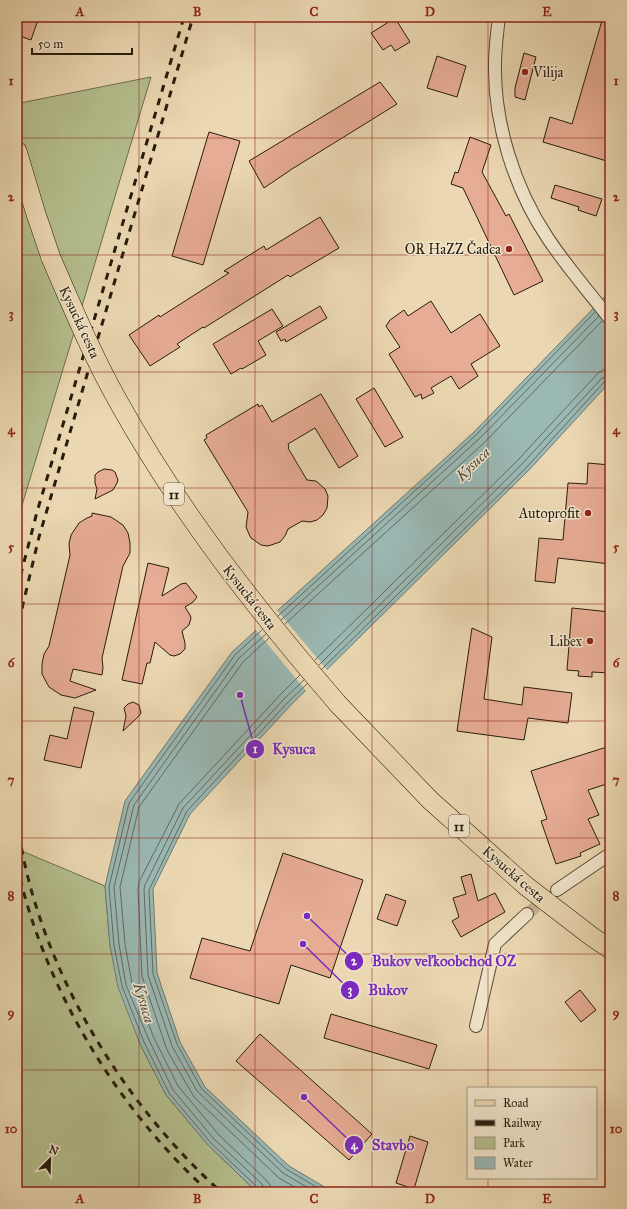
<svg xmlns="http://www.w3.org/2000/svg" width="627" height="1209" font-family="'IM FELL Great Primer',serif">
	<style>
		.green { fill: #b5bf8e; stroke: #6e6e4e }
		.water { fill: #9ab8b4; stroke: #6c7a71 }
		.pier { fill: #ebd8b2 }
		.lines { fill: none; stroke-linecap: round; stroke-linejoin: round }
		.shore { stroke: #606a60; stroke-width: 1 }
		.building { fill: #e7ac94; stroke: #261c0d }
		.street-tunnel { stroke: #c4b291; stroke-width: 12; stroke-dasharray: 12 6; stroke-linecap: butt }
		.street-casing { stroke: #574b36; stroke-width: 14 }
		.primary-casing { stroke: #261c0d; stroke-width: 20 }
		.street { stroke: #f2e6cd; stroke-width: 12 }
		.primary { stroke: #ebd8b2; stroke-width: 19 }
		.rail { stroke: #261c0d; stroke-width: 3; stroke-dasharray: 7 7; stroke-linecap: butt }
		.primary-bridge-casing { stroke: #261c0d; stroke-width: 20; stroke-linecap: butt }
		.primary-bridge { stroke: #ebd8b2; stroke-width: 19 }
		.grid { fill: none; stroke: #8f2418; stroke-width: 1; stroke-opacity: 0.55 }
		.poi-dot { fill: #8f2418; stroke: #f2e6cd; stroke-width: 1.5 }
		.labels { text-anchor: middle; stroke-width: 3; stroke-linejoin: round; paint-order: stroke }
		.shield { fill: #f2e6cd; stroke: #635947; stroke-width: 1 }
		.shield-label { font-size: 13px; font-weight: bold; fill: #261c0d }
		.poi-label { font-size: 14px; fill: #261c0d; stroke: #f2e6cd; text-anchor: end }
		.street-label { font-size: 14px; fill: #261c0d; stroke: #f2e6cd }
		.water-label { font-size: 15px; font-style: italic; fill: #494b3f; stroke: #f2e6cd }
		.leader { fill: none; stroke: #7b2cbf; stroke-width: 1.5 }
		.callout-dot { fill: #7b2cbf; stroke: #f2e6cd; stroke-width: 1.5 }
		.mark-label { font-size: 12px; text-anchor: middle; font-weight: bold; fill: #fff }
		.callout-label { font-size: 15px; text-anchor: middle; font-weight: bold; fill: #7b2cbf; stroke: #f2e6cd; stroke-width: 3; stroke-linejoin: round; paint-order: stroke }
		.neatline { fill: none; stroke: #8f2418; stroke-width: 1.5 }
		.grid-label { font-size: 13px; text-anchor: middle; font-weight: bold; fill: #8f2418 }
	</style>
	<rect width="100%" height="100%" fill="#ebd8b2"/>
	<filter id="stains"><feTurbulence type="fractalNoise" baseFrequency=".005" numOctaves="4"/><feColorMatrix values="0 0 0 0 .2 0 0 0 0 .09 0 0 0 0 .02 0 0 0 .5 -.17"/></filter>
	<radialGradient id="worn" r=".72"><stop offset=".6" stop-color="#630" stop-opacity="0"/><stop offset="1" stop-color="#630" stop-opacity=".3"/></radialGradient>
	<!-- green -->
	<g class="green">
		<path d="M151,77L17,522V106L20,103Z"/>
		<path d="M17,849L105,886L110,946L140,1044L166,1095L208,1145L257,1192H17Z"/>
	</g>
	<!-- water -->
	<path class="water" d="M610,291V382L529,470L291,705L190,814L153,889L157,973L180,1042L205,1087L289,1166L333,1192H257L208,1145L166,1095L140,1044L118,987L110,946L105,886L125,801L232,652L474,432Z"/>
	<!-- pier -->
	<path class="pier" d="M276,609L328,671L307,692L255,629Z"/>
	<g class="lines">
		<!-- shore -->
		<g class="shore">
			<path d="M278,616L476,435L595,312"/>
			<path d="M281,620L480,438L599,316"/>
			<path d="M285,624L484,443L602,321"/>
			<path d="M269,638L243,662L139,807L120,887L125,944L132,983L154,1038L178,1086L219,1135L266,1180L270,1185L271,1192"/>
			<path d="M315,660L518,460L598,373L603,370L610,369"/>
			<path d="M319,665L522,464L602,378L610,375"/>
			<path d="M322,669L526,468L605,381L610,380"/>
			<path d="M300,675L280,695L179,804L139,882L138,889L142,976L167,1050L194,1097L279,1178L303,1192"/>
			<path d="M304,680L284,699L183,808L145,885L144,889L148,975L172,1046L197,1091L283,1173L315,1192"/>
			<path d="M307,684L288,702L187,811L149,890L153,974L177,1044L201,1088L286,1169L325,1192"/>
			<path d="M260,1192L258,1188L211,1143L169,1093L144,1042L122,986L114,945L109,887L129,803L235,655L262,630"/>
			<path d="M265,1192L262,1184L214,1139L173,1090L149,1040L126,985L119,944L114,887L134,805L239,658L266,634"/>
		</g>
	</g>
	<!-- building -->
	<g class="building">
		<path d="M17,17H39L31,40L17,35Z"/>
		<path d="M603,17H610V162L543,142L550,117L572,124Z"/>
		<path d="M395,18L410,42L395,51L391,45L383,50L371,33Z"/>
		<path d="M524,53L536,57L525,100L515,97V88Z"/>
		<path d="M437,56L466,66L457,97L427,88Z"/>
		<path d="M380,82L397,104L292,169L264,188L249,161Z"/>
		<path d="M209,132L240,141L203,265L172,256Z"/>
		<path d="M470,137L491,145L482,172L506,216L509,214L543,281L514,295L463,188L451,184L455,172L458,173Z"/>
		<path d="M555,185L602,199L596,216L578,210L579,207L551,198Z"/>
		<path d="M320,217L339,248L290,277L288,275L204,328L203,327L177,344L180,347L150,366L129,335L159,315L160,317L229,273L224,271L264,246L266,250Z"/>
		<path d="M431,301L451,333L480,314L500,346L471,364L478,376L459,389L451,376L431,388L434,393L422,399L421,394L415,397L389,354L400,347L386,326L390,320L404,310L408,316Z"/>
		<path d="M320,306L327,318L286,342L285,339L281,341L276,332Z"/>
		<path d="M272,309L283,326L258,341L266,355L242,369L241,368L231,374L213,344Z"/>
		<path d="M374,388L403,437L385,447L356,399Z"/>
		<path d="M321,394L358,456L339,468L315,428L288,444L289,447L288,448L307,480L316,481L325,489L328,496L327,508L323,515L317,520L310,522L302,521L288,529L285,536L280,542L268,546L261,545L251,538L249,534L246,527L248,512L204,440L207,438L206,435L258,404L259,407L262,405L272,422Z"/>
		<path d="M588,463L610,465V564L558,558L555,583L535,581L539,538L563,540L568,483L587,484Z"/>
		<path d="M104,469L112,470L115,472L118,480L117,483L113,490L95,499L97,489L95,483V475L98,472Z"/>
		<path d="M92,513L111,517L123,525L128,533L130,543V553L123,566L102,658L103,668L102,675L73,669L70,681L96,690L75,698L61,695L49,687L42,674V664L44,654L49,646L70,555L69,544L71,535L79,523L87,518L92,516Z"/>
		<path d="M148,563L169,568L162,596L181,584L186,583L197,597L193,602L185,607L190,615L191,618L189,625L182,631L185,643V649L180,654L174,656L170,655L155,642L150,663H147L142,684L122,680Z"/>
		<path d="M572,608L610,612V673L592,672V677L578,676L579,671L567,670Z"/>
		<path d="M472,628L492,637L484,699L522,705L524,687L572,693L568,723L528,718L524,740L457,731Z"/>
		<path d="M133,702L139,705L141,713L139,716L123,731L126,716L124,708L128,704Z"/>
		<path d="M74,707L94,712L81,768L44,760L50,735L67,739Z"/>
		<path d="M610,746V783L588,790L599,815L588,819L600,844L580,853L581,856L556,864L541,821L547,819L531,771Z"/>
		<path d="M283,853L363,880L330,978L291,965L279,1004L190,978L202,938L250,951Z"/>
		<path d="M471,874L478,901L495,893L505,912L461,937L452,921L459,917L453,898L466,894L461,877Z"/>
		<path d="M386,894L406,901L397,926L377,919Z"/>
		<path d="M580,990L596,1010L581,1022L565,1002Z"/>
		<path d="M331,1014L437,1045L429,1069L324,1038Z"/>
		<path d="M260,1034L372,1134L349,1160L236,1061Z"/>
		<path d="M410,1136L428,1142L414,1189L396,1183Z"/>
	</g>
	<g class="lines">
		<!-- street-tunnel -->
		<path class="street-tunnel" d="M527,914L549,896"/>
		<!-- street casing -->
		<g class="street-casing">
			<g id="street">
				<path d="M499,17C497,33 495,49 495,65C494,124 515,189 547,237C566,266 589,292 610,319"/>
				<path d="M557,890L610,854"/>
				<path d="M476,1026L495,944L527,914"/>
			</g>
		</g>
		<!-- primary casing -->
		<g class="primary-casing">
			<g id="primary">
				<path d="M17,151L36,214L51,258"/>
				<path d="M338,704L430,800L526,886L591,936L610,949"/>
			</g>
		</g>
		<!-- street -->
		<use href="#street" class="street"/>
		<!-- primary -->
		<use href="#primary" class="primary"/>
		<!-- rail -->
		<g class="rail">
			<path d="M17,589L37,512L184,17"/>
			<path d="M17,636L23,604L39,537L193,17"/>
			<path d="M17,820C35,960 118,1099 221,1192"/>
			<path d="M17,865C43,986 117,1109 209,1192"/>
		</g>
		<!-- primary-bridge casing -->
		<g class="primary-bridge-casing">
			<path id="primary-bridge" d="M51,258C72,306 92,355 118,401C179,511 256,609 338,704"/>
		</g>
		<!-- primary-bridge -->
		<use href="#primary-bridge" class="primary-bridge"/>
	</g>
	<!-- grid -->
	<path class="grid" d="M139,17V1192M255,17V1192M372,17V1192M488,17V1088M17,138H610M17,255H610M17,372H610M17,488H610M17,604H610M17,721H610M17,838H610M17,954H610M17,1070H610M488,1178V1192"/>
	<!-- markers -->
	<g class="poi-dot">
		<circle cx="525" cy="72" r="4"/>
		<circle cx="509" cy="249" r="4"/>
		<circle cx="588" cy="513" r="4"/>
		<circle cx="590" cy="641" r="4"/>
	</g>
	<g class="labels">
		<!-- shield labels -->
		<g class="shield">
			<rect x="164" y="483" width="20" height="22" rx="3"/>
			<rect x="449" y="815" width="20" height="22" rx="3"/>
		</g>
		<g class="shield-label">
			<text x="174" y="499">11</text>
			<text x="459" y="831">11</text>
		</g>
		<!-- poi labels -->
		<g class="poi-label">
			<text x="533" y="77" text-anchor="start">Vilija</text>
			<text x="501" y="254">OR HaZZ Čadca</text>
			<text x="580" y="518">Autoprofit</text>
			<text x="582" y="646">Libex</text>
		</g>
		<!-- street labels -->
		<g class="street-label">
			<text transform="translate(80 322) rotate(65)" y="5">Kysucká cesta</text>
			<text transform="translate(250 597) rotate(52)" y="5">Kysucká cesta</text>
			<text transform="translate(514 874) rotate(41)" y="5">Kysucká cesta</text>
		</g>
		<!-- water labels -->
		<g class="water-label">
			<text transform="translate(473 464) rotate(-45)" y="5">Kysuca</text>
			<text transform="translate(144 1003) rotate(73)" y="5">Kysuca</text>
		</g>
	</g>
	<!-- callouts -->
	<path class="leader" d="M240 695L255 749M307 916L354 961M303 944L350 990M304 1097L354 1145"/>
	<g class="callout-dot">
		<circle cx="240" cy="695" r="4"/>
		<circle cx="307" cy="916" r="4"/>
		<circle cx="303" cy="944" r="4"/>
		<circle cx="304" cy="1097" r="4"/>
		<circle cx="255" cy="749" r="10"/>
		<circle cx="354" cy="961" r="10"/>
		<circle cx="350" cy="990" r="10"/>
		<circle cx="354" cy="1145" r="10"/>
	</g>
	<g class="mark-label">
		<text x="255" y="753">1</text>
		<text x="354" y="965">2</text>
		<text x="350" y="994">3</text>
		<text x="354" y="1149">4</text>
	</g>
	<g class="callout-label">
		<text x="294" y="754">Kysuca</text>
		<text x="444" y="966">Bukov veľkoobchod OZ</text>
		<text x="388" y="995">Bukov</text>
		<text x="393" y="1150">Stavbo</text>
	</g>
	<!-- margin -->
	<rect width="627" height="1209" fill="none" stroke="#ebd8b2" stroke-width="44"/>
	<!-- legend -->
	<rect x="467" y="1087" width="130" height="92" fill="#f2e6cd" stroke="#a09580"/>
	<rect x="475" y="1100" width="20" height="6" fill="#ebd8b2" stroke="#a09580"/>
	<text x="503" y="1107" font-size="12" fill="#261c0d">Road</text>
	<rect x="475" y="1120" width="20" height="6" fill="#261c0d" stroke="#a09580"/>
	<text x="503" y="1127" font-size="12" fill="#261c0d">Railway</text>
	<rect x="475" y="1137" width="20" height="12" fill="#b5bf8e" stroke="#a09580"/>
	<text x="503" y="1147" font-size="12" fill="#261c0d">Park</text>
	<rect x="475" y="1157" width="20" height="12" fill="#9ab8b4" stroke="#a09580"/>
	<text x="503" y="1167" font-size="12" fill="#261c0d">Water</text>
	<!-- north arrow -->
	<g transform="translate(50 1159) rotate(23)" stroke="#f2e6cd" stroke-width="3" paint-order="stroke">
	<path d="M0-3L7 15L0 10L-7 15Z" fill="#261c0d"/>
	<text y="-6" font-size="11" font-weight="bold" text-anchor="middle" fill="#261c0d">N</text>
	</g>
	<!-- scale -->
	<path d="M32 48v6h100v-6" fill="none" stroke="#261c0d" stroke-width="2"/>
	<text x="38" y="48" font-size="12" fill="#261c0d" stroke="#f2e6cd" stroke-width="3" paint-order="stroke">50 m</text>
	<rect x="22" y="22" width="583" height="1165" class="neatline"/>
	<g class="grid-label">
		<text x="80" y="16">A</text>
		<text x="197" y="16">B</text>
		<text x="314" y="16">C</text>
		<text x="430" y="16">D</text>
		<text x="547" y="16">E</text>
		<text x="11" y="85">1</text>
		<text x="616" y="85">1</text>
		<text x="11" y="201">2</text>
		<text x="616" y="201">2</text>
		<text x="11" y="318">3</text>
		<text x="616" y="318">3</text>
		<text x="11" y="434">4</text>
		<text x="616" y="434">4</text>
		<text x="11" y="551">5</text>
		<text x="616" y="551">5</text>
		<text x="11" y="667">6</text>
		<text x="616" y="667">6</text>
		<text x="11" y="784">7</text>
		<text x="616" y="784">7</text>
		<text x="11" y="900">8</text>
		<text x="616" y="900">8</text>
		<text x="11" y="1017">9</text>
		<text x="616" y="1017">9</text>
		<text x="11" y="1133">10</text>
		<text x="616" y="1133">10</text>
		<text x="80" y="1203">A</text>
		<text x="197" y="1203">B</text>
		<text x="314" y="1203">C</text>
		<text x="430" y="1203">D</text>
		<text x="547" y="1203">E</text>
	</g>
	<rect width="100%" height="100%" filter="url(#stains)"/>
	<rect width="100%" height="100%" fill="url(#worn)"/>
</svg>
